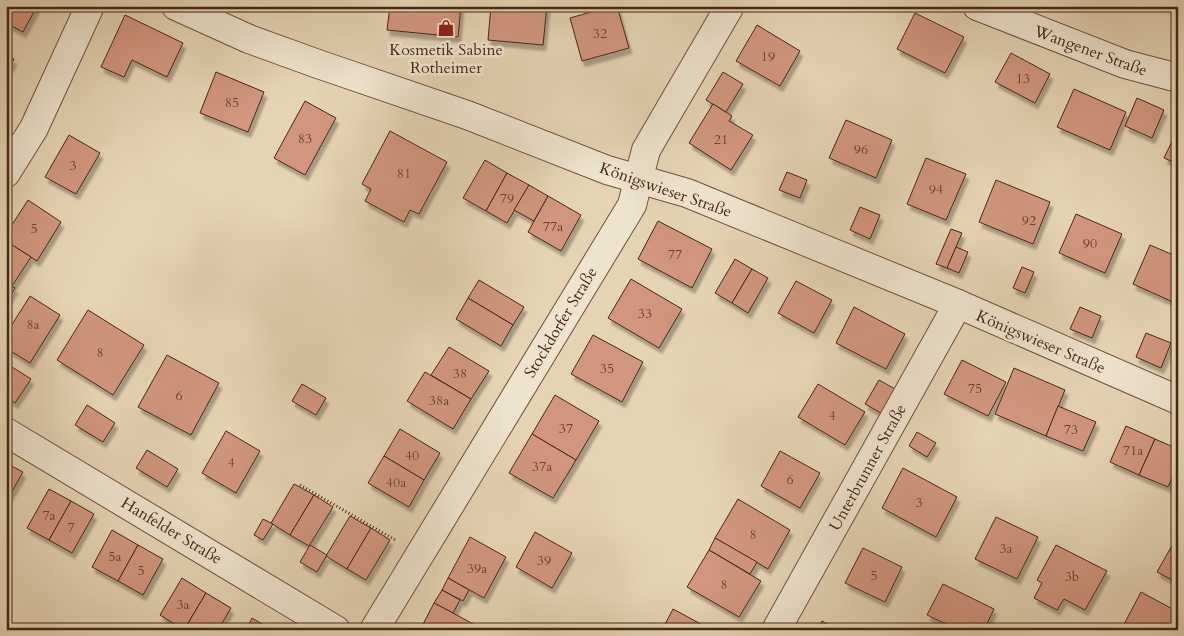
<svg xmlns="http://www.w3.org/2000/svg" width="1184" height="636" font-family="Cardo,serif">
	<style>
		.building { fill: #d1967d; stroke: #462715; filter: url(#shadow) }
		.lines { fill: none; stroke-linecap: round; stroke-linejoin: round }
		.street-casing { stroke: #6e523d; stroke-width: 30 }
		.path { stroke: #462715; stroke-width: 3; stroke-dasharray: 1 2.5; stroke-linecap: butt }
		.street { stroke: #eee3ce; stroke-width: 28 }
		.labels { text-anchor: middle; stroke-width: 5; stroke-linejoin: round; paint-order: stroke }
		.number-label { font-size: 14px; fill: #69432f }
		.poi-label { font-size: 16px; fill: #462715; stroke: #eee3ce }
		.street-label { font-size: 16px; fill: #462715; stroke: #eee3ce }
	</style>
	<defs>
		<filter id="shadow"><feDropShadow dx="3" dy="5.5" stdDeviation="1" flood-color="#0004"/></filter>
	</defs>
	<rect width="100%" height="100%" fill="#e5d4b4"/>
	<filter id="stains"><feTurbulence type="fractalNoise" baseFrequency=".004" numOctaves="4"/><feColorMatrix values="0 0 0 0 .2 0 0 0 0 .09 0 0 0 0 .02 0 0 0 .5 -.17"/></filter>
	<radialGradient id="worn" r=".72"><stop offset=".6" stop-color="#630" stop-opacity="0"/><stop offset="1" stop-color="#630" stop-opacity=".3"/></radialGradient>
	<!-- building -->
	<g class="building">
		<path d="M6,6H37L23,32L6,23Z"/>
		<path d="M390,6H461L458,37L387,30Z"/>
		<path d="M491,6H547L543,45L488,40Z"/>
		<path d="M612,6H617L629,48L582,61L570,18Z"/>
		<path d="M1178,6V12L1165,7V6Z"/>
		<path d="M915,13L964,37L945,73L897,49Z"/>
		<path d="M125,15L183,43L167,77L132,60L124,77L101,67Z"/>
		<path d="M757,25L800,51L780,86L736,61Z"/>
		<path d="M1011,53L1050,74L1035,103L995,82Z"/>
		<path d="M6,56L14,59L8,70L6,69Z"/>
		<path d="M216,72L264,92L248,132L200,113Z"/>
		<path d="M723,72L743,84L726,112L706,100Z"/>
		<path d="M1074,89L1126,112L1110,150L1057,127Z"/>
		<path d="M1137,98L1164,110L1152,138L1125,126Z"/>
		<path d="M305,101L336,118L305,175L274,158Z"/>
		<path d="M713,104L732,116L729,121L753,135L731,170L689,143Z"/>
		<path d="M846,120L892,140L876,178L829,158Z"/>
		<path d="M1178,129V164L1164,158Z"/>
		<path d="M390,131L447,162L419,214L410,210L404,222L365,201L371,189L362,184Z"/>
		<path d="M69,135L100,153L76,194L45,177Z"/>
		<path d="M926,158L966,174L946,220L907,204Z"/>
		<path d="M485,160L507,173L486,211L463,198Z"/>
		<path d="M787,172L807,180L800,198L779,190Z"/>
		<path d="M507,173L529,185L507,223L486,211Z"/>
		<path d="M996,180L1050,202L1033,244L979,222Z"/>
		<path d="M529,185L548,196L534,221L514,210Z"/>
		<path d="M548,196L581,215L561,251L528,232Z"/>
		<path d="M28,200L61,222L37,261L6,241V234Z"/>
		<path d="M860,207L880,215L870,239L850,230Z"/>
		<path d="M1076,214L1122,234L1105,273L1059,253Z"/>
		<path d="M658,221L712,249L692,288L638,259Z"/>
		<path d="M951,229L962,233L947,268L936,264Z"/>
		<path d="M6,241L31,257L12,286L6,283Z"/>
		<path d="M1150,245L1178,257V291L1173,302L1133,284Z"/>
		<path d="M956,247L968,252L959,273L947,268Z"/>
		<path d="M735,259L752,269L732,303L715,293Z"/>
		<path d="M1022,267L1034,272L1025,293L1013,288Z"/>
		<path d="M752,269L768,278L748,313L732,303Z"/>
		<path d="M631,279L682,309L659,348L608,318Z"/>
		<path d="M479,280L524,307L513,325L468,298Z"/>
		<path d="M796,281L832,300L814,333L778,313Z"/>
		<path d="M6,283L15,288L6,303Z"/>
		<path d="M30,296L60,315L30,363L6,348V334Z"/>
		<path d="M468,298L513,325L501,346L456,319Z"/>
		<path d="M854,307L905,334L886,369L836,343Z"/>
		<path d="M1080,307L1101,316L1092,338L1070,329Z"/>
		<path d="M88,310L144,345L113,395L57,360Z"/>
		<path d="M1146,333L1171,343L1161,368L1136,357Z"/>
		<path d="M593,335L643,362L622,402L571,374Z"/>
		<path d="M449,347L489,371L471,399L431,375Z"/>
		<path d="M167,355L219,383L191,435L138,407Z"/>
		<path d="M962,360L1006,382L988,416L944,394Z"/>
		<path d="M12,367L31,379L15,403L6,397V377Z"/>
		<path d="M1014,368L1065,390L1046,436L995,414Z"/>
		<path d="M425,372L471,399L453,429L407,401Z"/>
		<path d="M879,380L895,389L881,413L865,404Z"/>
		<path d="M302,384L326,398L316,415L292,401Z"/>
		<path d="M818,384L865,412L845,445L798,417Z"/>
		<path d="M555,395L599,421L576,460L532,434Z"/>
		<path d="M87,405L115,423L103,442L75,425Z"/>
		<path d="M1058,406L1096,422L1083,451L1046,436Z"/>
		<path d="M1126,426L1155,439L1139,475L1110,462Z"/>
		<path d="M400,429L440,453L424,480L384,456Z"/>
		<path d="M226,431L260,451L236,493L202,473Z"/>
		<path d="M917,432L936,443L927,457L909,446Z"/>
		<path d="M532,434L576,460L553,498L509,473Z"/>
		<path d="M1155,439L1178,449V465L1168,487L1139,475Z"/>
		<path d="M147,450L178,469L167,487L136,468Z"/>
		<path d="M780,451L820,473L800,508L761,486Z"/>
		<path d="M384,456L424,480L409,507L368,483Z"/>
		<path d="M6,463L23,472L6,502Z"/>
		<path d="M903,468L957,497L936,537L882,508Z"/>
		<path d="M294,484L314,495L290,535L271,523Z"/>
		<path d="M49,489L71,501L49,540L27,528Z"/>
		<path d="M314,495L333,507L309,546L290,535Z"/>
		<path d="M738,499L790,530L768,569L715,538Z"/>
		<path d="M71,501L94,514L72,553L49,540Z"/>
		<path d="M350,516L371,528L347,569L326,556Z"/>
		<path d="M996,517L1038,537L1017,579L975,559Z"/>
		<path d="M263,519L273,524L263,540L254,535Z"/>
		<path d="M371,528L390,540L366,580L347,569Z"/>
		<path d="M112,530L138,545L118,581L92,567Z"/>
		<path d="M535,532L572,553L552,588L516,567Z"/>
		<path d="M1178,535V583L1157,572Z"/>
		<path d="M470,537L506,557L484,598L448,578Z"/>
		<path d="M715,538L757,562L750,574L709,550Z"/>
		<path d="M138,545L163,559L143,595L118,581Z"/>
		<path d="M310,545L327,555L317,572L300,562Z"/>
		<path d="M1056,545L1107,571L1085,610L1064,599L1057,610L1034,598L1042,583L1037,580Z"/>
		<path d="M863,548L902,567L885,602L845,583Z"/>
		<path d="M709,550L761,581L739,617L687,587Z"/>
		<path d="M182,578L206,593L184,630L160,615Z"/>
		<path d="M448,578L469,590L463,601L442,590Z"/>
		<path d="M943,584L994,609L984,630H945L948,625L927,615Z"/>
		<path d="M442,590L460,600L453,613L434,603Z"/>
		<path d="M1141,592L1178,612V630H1121Z"/>
		<path d="M206,593L231,608L218,630H184Z"/>
		<path d="M434,603L453,613L484,630H420Z"/>
		<path d="M673,609L712,630H662Z"/>
		<path d="M252,618L272,630H246Z"/>
		<path d="M822,621L838,630H818Z"/>
	</g>
	<g class="lines">
		<!-- street casing -->
		<g class="street-casing">
			<g id="street">
				<path d="M176,6L249,39L318,64L467,115L607,170L687,193L958,304L1178,400"/>
				<path d="M977,6L1125,64L1178,78"/>
				<path d="M6,173L34,128L90,6"/>
				<path d="M6,432L336,630"/>
				<path d="M374,630L632,205L646,150L730,6"/>
				<path d="M776,630L958,304"/>
			</g>
		</g>
		<!-- path -->
		<path class="path" d="M300,485L397,541"/>
		<!-- street -->
		<use href="#street" class="street"/>
	</g>
	<!-- icons -->
	<defs>
		<g id="shop-bare" transform="scale(1.35)"><path d="M-5-2.5h2.3a2.7 3.5 0 0 1 5.4 0H5L5.5 6h-11ZM-1.5-2.5h3a1.5 2.3 0 0 0-3 0Z" fill="#8f2418" stroke="#eee3ce" stroke-width="2.5" paint-order="stroke"/></g>
	</defs>
	<g fill-rule="evenodd">
		<use href="#shop-bare" x="446" y="28"/>
	</g>
	<g class="labels">
		<!-- number labels -->
		<g class="number-label">
			<text x="600" y="38">32</text>
			<text x="768" y="61">19</text>
			<text x="1023" y="83">13</text>
			<text x="232" y="107">85</text>
			<text x="305" y="143">83</text>
			<text x="721" y="144">21</text>
			<text x="861" y="154">96</text>
			<text x="73" y="170">3</text>
			<text x="404" y="178">81</text>
			<text x="936" y="194">94</text>
			<text x="507" y="203">79</text>
			<text x="1029" y="225">92</text>
			<text x="553" y="231">77a</text>
			<text x="34" y="233">5</text>
			<text x="1090" y="248">90</text>
			<text x="675" y="259">77</text>
			<text x="645" y="318">33</text>
			<text x="33" y="329">8a</text>
			<text x="100" y="357">8</text>
			<text x="607" y="373">35</text>
			<text x="460" y="378">38</text>
			<text x="975" y="393">75</text>
			<text x="179" y="400">6</text>
			<text x="439" y="405">38a</text>
			<text x="832" y="420">4</text>
			<text x="566" y="433">37</text>
			<text x="1071" y="434">73</text>
			<text x="1133" y="455">71a</text>
			<text x="412" y="460">40</text>
			<text x="231" y="467">4</text>
			<text x="542" y="471">37a</text>
			<text x="790" y="484">6</text>
			<text x="396" y="487">40a</text>
			<text x="919" y="507">3</text>
			<text x="49" y="520">7a</text>
			<text x="71" y="532">7</text>
			<text x="753" y="539">8</text>
			<text x="1006" y="553">3a</text>
			<text x="115" y="561">5a</text>
			<text x="544" y="565">39</text>
			<text x="477" y="573">39a</text>
			<text x="141" y="575">5</text>
			<text x="874" y="580">5</text>
			<text x="1072" y="581">3b</text>
			<text x="724" y="589">8</text>
			<text x="183" y="609">3a</text>
		</g>
		<!-- poi labels -->
		<g class="poi-label">
			<text x="446" y="55">Kosmetik Sabine<tspan x="446" dy="18">Rotheimer</tspan></text>
		</g>
		<!-- street labels -->
		<g class="street-label">
			<text transform="translate(1091 50) rotate(20)" y="6">Wangener Straße</text>
			<text transform="translate(666 189) rotate(19)" y="6">Königswieser Straße</text>
			<text transform="translate(560 322) rotate(-59)" y="6">Stockdorfer Straße</text>
			<text transform="translate(1041 341) rotate(23)" y="6">Königswieser Straße</text>
			<text transform="translate(867 467) rotate(-61)" y="6">Unterbrunner Straße</text>
			<text transform="translate(172 530) rotate(31)" y="6">Hanfelder Straße</text>
		</g>
	</g>
	<!-- margin -->
	<rect width="1184" height="636" fill="none" stroke="#e5d4b4" stroke-width="25"/>
	<rect x="8" y="8" width="1169" height="621" fill="none" stroke="#462715" stroke-width="2.5"/>
	<rect x="12" y="12" width="1159" height="611" fill="none" stroke="#462715"/>
	<rect width="100%" height="100%" filter="url(#stains)"/>
	<rect width="100%" height="100%" fill="url(#worn)"/>
</svg>
